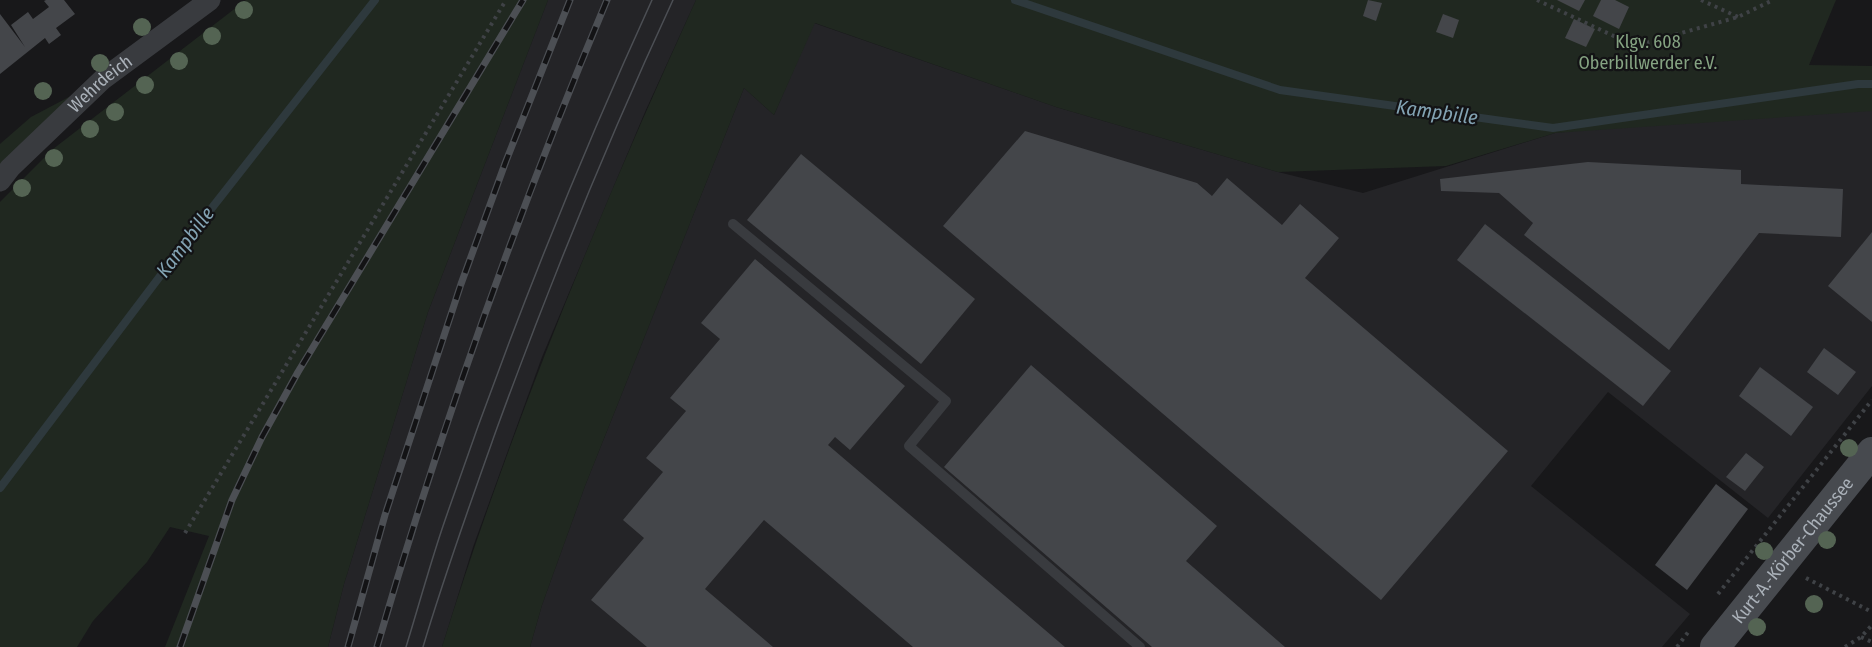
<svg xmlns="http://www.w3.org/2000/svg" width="1872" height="647" font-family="'Fira Sans Condensed',sans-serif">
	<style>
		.built { fill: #242427 }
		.green { fill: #202820 }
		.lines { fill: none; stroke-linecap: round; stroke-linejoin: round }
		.stream { stroke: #2e393d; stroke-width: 8 }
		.building { fill: #44464a }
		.path { stroke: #3f4246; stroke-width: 4; stroke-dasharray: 3 4.5; stroke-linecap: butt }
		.lane { stroke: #393b3f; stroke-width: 10 }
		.street { stroke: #393b3f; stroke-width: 21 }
		.secondary { stroke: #474a4f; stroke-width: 30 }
		.tram { stroke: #4c4f54; stroke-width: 1.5 }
		.rail-casing { stroke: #4c4f54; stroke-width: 7 }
		.rail { stroke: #131315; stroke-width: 4.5; stroke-dasharray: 14; stroke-linecap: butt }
		.tree { fill: #546453 }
		.labels { text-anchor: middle; stroke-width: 4.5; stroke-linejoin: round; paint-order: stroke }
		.park-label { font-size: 18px; fill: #85a382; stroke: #131315 }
		.street-label { font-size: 18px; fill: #aab1b9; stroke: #131315 }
		.water-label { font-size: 20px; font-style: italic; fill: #83a3b3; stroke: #131315 }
	</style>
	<rect width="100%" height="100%" fill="#18181a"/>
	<!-- built -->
	<g class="built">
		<path d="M548,0H696L645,112L542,357L473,547L442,647H328L344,584L428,312Z"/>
		<path d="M814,23L1056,107L1278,172L1363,193L1555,133L1872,100V386L1768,518L1608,392L1531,486L1690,614L1662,647H530L542,605L585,486L744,88L774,115Z"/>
	</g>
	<!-- green -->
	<g class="green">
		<path d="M246,0H548L428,312L344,584L328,647H165L209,536L170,527L147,562L93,621L77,647H0V202L53,149Z"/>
		<path d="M696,0H1836L1809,65L1872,66V111L1555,133L1446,166L1278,172L1056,107L815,23L774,115L744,88L585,486L542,605L530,647H442C511,425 600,211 696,0Z"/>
		<path d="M103,79L0,181V144L31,117Z"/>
	</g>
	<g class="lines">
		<!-- stream -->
		<g class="stream">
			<path d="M1015,0L1280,90L1553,128L1858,84H1872"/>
			<path d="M0,488L204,218L375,0"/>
		</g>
	</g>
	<!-- building -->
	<g class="building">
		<path d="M46,0H64L75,14L56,28L61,35L49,44L45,38L0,74V14L25,47L11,25L28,12L33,19L49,7L44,1Z"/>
		<path d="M1368,0L1382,3L1376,21L1363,16Z"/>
		<path d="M1557,0H1585L1579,11Z"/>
		<path d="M1601,0H1615L1629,7L1619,29L1593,16Z"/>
		<path d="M1443,14L1459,20L1453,38L1436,32Z"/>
		<path d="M1574,19L1595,29L1586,47L1565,38Z"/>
		<path d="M1025,131L1197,183L1212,196L1227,178L1282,225L1300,204L1339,238L1305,278L1508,451L1381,600L943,226Z"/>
		<path d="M801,154L975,299L921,364L747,220Z"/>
		<path d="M1588,162L1741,170V184L1843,189L1841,237L1759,233L1669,350L1524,235L1533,223L1499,193L1441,191L1440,179Z"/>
		<path d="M1485,224L1671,371L1643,406L1457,260Z"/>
		<path d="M1872,232V322L1828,286Z"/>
		<path d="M755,259L905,386L850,450L835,437L828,445L1065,647H913L764,520L705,589L773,647H647L591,600L644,538L623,520L663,472L646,458L686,411L670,398L720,339L701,323Z"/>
		<path d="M1824,348L1856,372L1838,395L1807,372Z"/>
		<path d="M1031,365L1217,526L1186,561L1285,647H1152L944,467Z"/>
		<path d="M1760,367L1813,407L1791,436L1739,396Z"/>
		<path d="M1746,453L1764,467L1745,491L1726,477Z"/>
		<path d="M1716,484L1748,509L1687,590L1655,565Z"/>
	</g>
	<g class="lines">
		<!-- path -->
		<g class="path">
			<path d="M1537,0L1635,46L1738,17L1773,0"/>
			<path d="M1701,0L1738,17"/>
			<path d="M185,533L506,0"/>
			<path d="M1806,578L1872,612"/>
			<path d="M1718,594L1872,400"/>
			<path d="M1861,637L1872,642"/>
			<path d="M1677,647L1689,631"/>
			<path d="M1845,647L1861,637L1872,625"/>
		</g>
		<!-- lane -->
		<path class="lane" d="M733,224L946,401L909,446L1140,647"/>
		<!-- street -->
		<path class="street" id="s1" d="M0,181L10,168L103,79L210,0"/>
		<!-- secondary -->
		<path class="secondary" id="s2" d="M1715,647L1872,452"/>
		<!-- tram -->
		<g class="tram">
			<path d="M406,647C418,608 429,568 442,529C503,350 573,173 652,0"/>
			<path d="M423,647C445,573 471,501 497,428C550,283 608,140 673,0"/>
		</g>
		<!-- rail casing -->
		<g class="rail-casing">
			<g id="rail">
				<path d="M180,647L232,500L262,437L298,372L523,0"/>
				<path d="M348,647L385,515L461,284L506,161L570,0"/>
				<path d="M377,647C441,427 518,212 607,0"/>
			</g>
		</g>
		<!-- rail -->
		<use href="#rail" class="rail"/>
	</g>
	<!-- trees -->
	<g class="tree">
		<circle cx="244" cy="10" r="9"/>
		<circle cx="142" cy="27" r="9"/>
		<circle cx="212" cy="36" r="9"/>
		<circle cx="179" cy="61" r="9"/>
		<circle cx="100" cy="63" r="9"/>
		<circle cx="145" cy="85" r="9"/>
		<circle cx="43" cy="91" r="9"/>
		<circle cx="115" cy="112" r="9"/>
		<circle cx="90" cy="129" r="9"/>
		<circle cx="54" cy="158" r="9"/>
		<circle cx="22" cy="188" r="9"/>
		<circle cx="1849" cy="448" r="9"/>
		<circle cx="1827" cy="540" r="9"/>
		<circle cx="1764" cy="551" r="9"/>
		<circle cx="1814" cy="604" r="9"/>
		<circle cx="1757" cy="627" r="9"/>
	</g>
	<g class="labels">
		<!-- park labels -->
		<g class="park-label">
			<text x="1648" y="48">Klgv. 608<tspan x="1648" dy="21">Oberbillwerder e.V.</tspan></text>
		</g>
		<!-- street labels -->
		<g class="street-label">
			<text dy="6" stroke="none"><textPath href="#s1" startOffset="140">Wehrdeich</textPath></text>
			<text dy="6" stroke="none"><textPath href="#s2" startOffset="124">Kurt-A.-Körber-Chaussee</textPath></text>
		</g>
		<!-- water labels -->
		<g class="water-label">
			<text transform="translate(1437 112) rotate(8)" y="7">Kampbille</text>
			<text transform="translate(185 242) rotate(-53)" y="7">Kampbille</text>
		</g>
	</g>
</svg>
